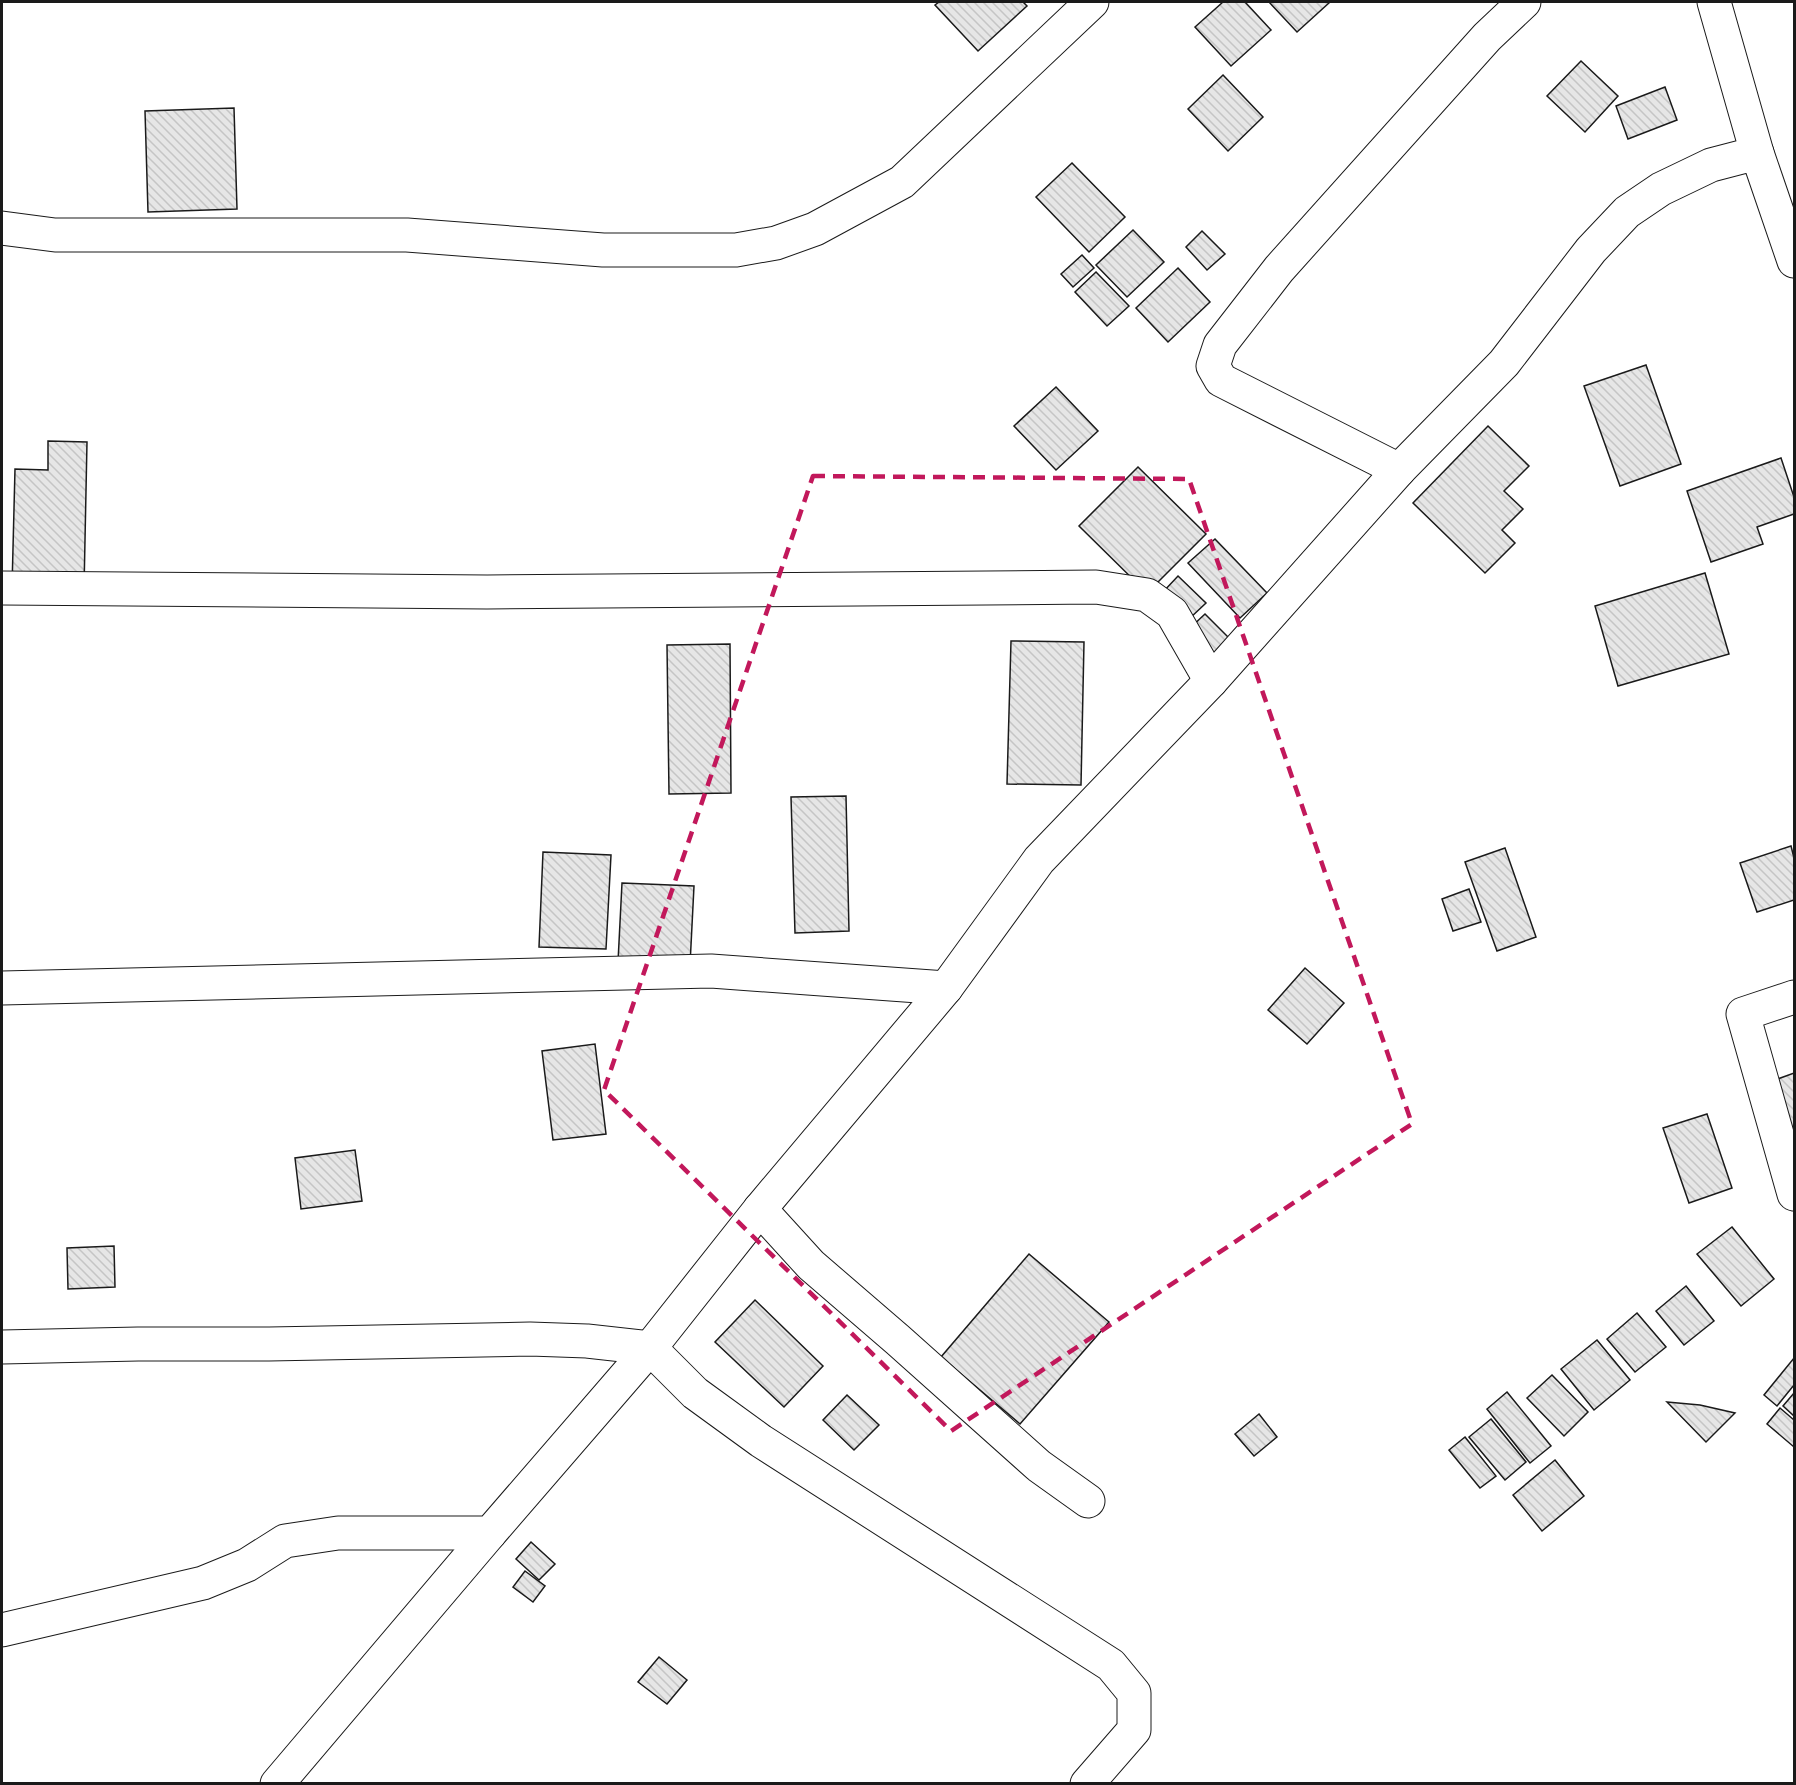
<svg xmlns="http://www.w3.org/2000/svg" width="1796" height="1785" font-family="'Nunito Sans',sans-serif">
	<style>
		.building { fill: url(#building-back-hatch); stroke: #1a1a1a; stroke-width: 1.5 }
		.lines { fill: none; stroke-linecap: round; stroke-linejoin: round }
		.minor-casing { stroke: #1a1a1a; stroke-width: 35 }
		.tertiary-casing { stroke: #1a1a1a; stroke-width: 35 }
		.minor { stroke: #fff; stroke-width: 33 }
		.tertiary { stroke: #fff; stroke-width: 33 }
		.marked { fill: none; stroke: #c2185b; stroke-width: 4.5; stroke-dasharray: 12 8; stroke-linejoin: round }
	</style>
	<defs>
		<pattern id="building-back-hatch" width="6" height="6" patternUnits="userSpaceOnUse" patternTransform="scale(1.5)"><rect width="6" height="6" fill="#e6e6e6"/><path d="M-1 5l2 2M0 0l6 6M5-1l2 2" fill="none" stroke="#c5c5c5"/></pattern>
	</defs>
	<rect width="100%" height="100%" fill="#fff"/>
	<!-- building -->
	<g class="building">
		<path d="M939,2H1023L1027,6L978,51L935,5Z"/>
		<path d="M1223,2H1245L1271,30L1231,66L1195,27Z"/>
		<path d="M1269,2H1330L1297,32Z"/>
		<path d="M1581,61L1618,96L1585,132L1547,96Z"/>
		<path d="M1223,75L1263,117L1228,151L1188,109Z"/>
		<path d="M1665,87L1677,120L1628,139L1616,106Z"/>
		<path d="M234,108L237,209L148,212L145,111Z"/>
		<path d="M1072,163L1125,217L1089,252L1036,197Z"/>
		<path d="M1133,230L1164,262L1127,297L1096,265Z"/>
		<path d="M1202,231L1225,254L1207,270L1186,247Z"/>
		<path d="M1082,255L1094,268L1073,287L1061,274Z"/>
		<path d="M1178,268L1210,302L1168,342L1136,308Z"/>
		<path d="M1096,272L1129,306L1107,326L1075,292Z"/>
		<path d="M1646,365L1681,464L1620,486L1584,386Z"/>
		<path d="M1056,387L1098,431L1056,470L1014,426Z"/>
		<path d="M1488,426L1529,466L1504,491L1523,509L1502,530L1515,543L1485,573L1413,503Z"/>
		<path d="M48,441L87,442L84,589L12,588L15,469L48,470Z"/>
		<path d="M1781,458L1794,497V514L1757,527L1763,544L1711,562L1687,491Z"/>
		<path d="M1138,467L1206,534L1147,593L1079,526Z"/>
		<path d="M1215,539L1267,593L1240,618L1188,563Z"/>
		<path d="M1705,573L1729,654L1618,686L1595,606Z"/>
		<path d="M1178,576L1206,603L1189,619L1163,592Z"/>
		<path d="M1205,614L1236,645L1222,661L1189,629Z"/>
		<path d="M1011,641L1084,642L1081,785L1007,784Z"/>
		<path d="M730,644L731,793L669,794L667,645Z"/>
		<path d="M846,796L849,931L795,933L791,797Z"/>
		<path d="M1791,846L1794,858V900L1757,912L1740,863Z"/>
		<path d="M1505,848L1536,937L1497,951L1465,862Z"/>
		<path d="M543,852L611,855L606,949L539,947Z"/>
		<path d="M622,883L694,886L690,965L618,962Z"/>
		<path d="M1469,889L1481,922L1453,931L1442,899Z"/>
		<path d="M1305,968L1344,1003L1307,1044L1268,1010Z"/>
		<path d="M595,1044L606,1134L553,1140L542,1051Z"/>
		<path d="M1794,1073V1139L1775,1080Z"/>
		<path d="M1707,1114L1732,1188L1689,1203L1663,1128Z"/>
		<path d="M355,1150L362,1201L301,1209L295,1158Z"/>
		<path d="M1732,1227L1774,1279L1741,1306L1697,1254Z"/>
		<path d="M114,1246L115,1287L68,1289L67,1248Z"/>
		<path d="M1029,1254L1109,1322L1020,1424L941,1357Z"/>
		<path d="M1686,1286L1714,1321L1684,1345L1656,1311Z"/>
		<path d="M755,1300L823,1366L784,1407L715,1342Z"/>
		<path d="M1637,1313L1666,1347L1635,1372L1607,1339Z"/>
		<path d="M1597,1340L1630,1380L1594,1410L1561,1369Z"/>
		<path d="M1794,1358V1385L1777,1406L1764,1395Z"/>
		<path d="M1552,1375L1588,1412L1564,1436L1527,1398Z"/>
		<path d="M1507,1392L1551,1446L1530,1463L1487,1409Z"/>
		<path d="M1794,1393V1416L1783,1406Z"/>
		<path d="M847,1395L879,1425L854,1450L823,1420Z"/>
		<path d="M1667,1402L1700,1405L1735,1413L1706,1442Z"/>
		<path d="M1780,1408L1794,1420V1447L1767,1424Z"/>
		<path d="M1259,1414L1277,1437L1254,1456L1235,1434Z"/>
		<path d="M1491,1419L1526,1462L1505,1480L1469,1437Z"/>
		<path d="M1465,1437L1496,1476L1480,1488L1449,1450Z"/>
		<path d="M1555,1460L1584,1496L1542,1531L1513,1495Z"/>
		<path d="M531,1542L555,1564L539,1580L516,1559Z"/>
		<path d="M525,1571L545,1586L533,1602L513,1587Z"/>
		<path d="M659,1657L687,1680L667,1704L638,1682Z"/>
	</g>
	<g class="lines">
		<!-- minor casing -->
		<g class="minor-casing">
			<g id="minor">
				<path d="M1714,2L1757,153"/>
				<path d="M2,228L55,235H407L603,250H736L776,243L815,229L902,182L1092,2"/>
				<path d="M1399,470L1221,380L1213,366L1220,345L1279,269L1487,37L1524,2"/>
				<path d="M2,588L487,592L1096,587L1147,595L1172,613L1211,681"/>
				<path d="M2,988L711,971L946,988"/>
				<path d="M1794,997L1743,1014L1794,1194"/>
				<path d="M760,1209L811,1265L898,1340L1039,1466L1088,1501"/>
				<path d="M2,1347L138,1344H269L530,1339L587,1341L650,1348L695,1393L761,1441L1111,1665L1134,1693V1730L1087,1784"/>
				<path d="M277,1784L490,1533"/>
			</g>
		</g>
		<!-- tertiary casing -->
		<g class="tertiary-casing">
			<path id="tertiary" d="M2,1630L203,1583L247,1565L285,1541L338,1533H490L650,1348L760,1209L946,988L1039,860L1211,681L1399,470L1504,363L1591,250L1627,212L1661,189L1711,165L1757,153L1794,261"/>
		</g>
		<!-- minor -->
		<use href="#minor" class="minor"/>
		<!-- tertiary -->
		<use href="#tertiary" class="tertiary"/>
	</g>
	<!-- marked area -->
	<path class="marked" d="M813,476L1189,479L1412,1124L951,1431L604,1090Z"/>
	<!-- border -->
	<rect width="1796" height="1785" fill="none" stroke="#1a1a1a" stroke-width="6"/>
</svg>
